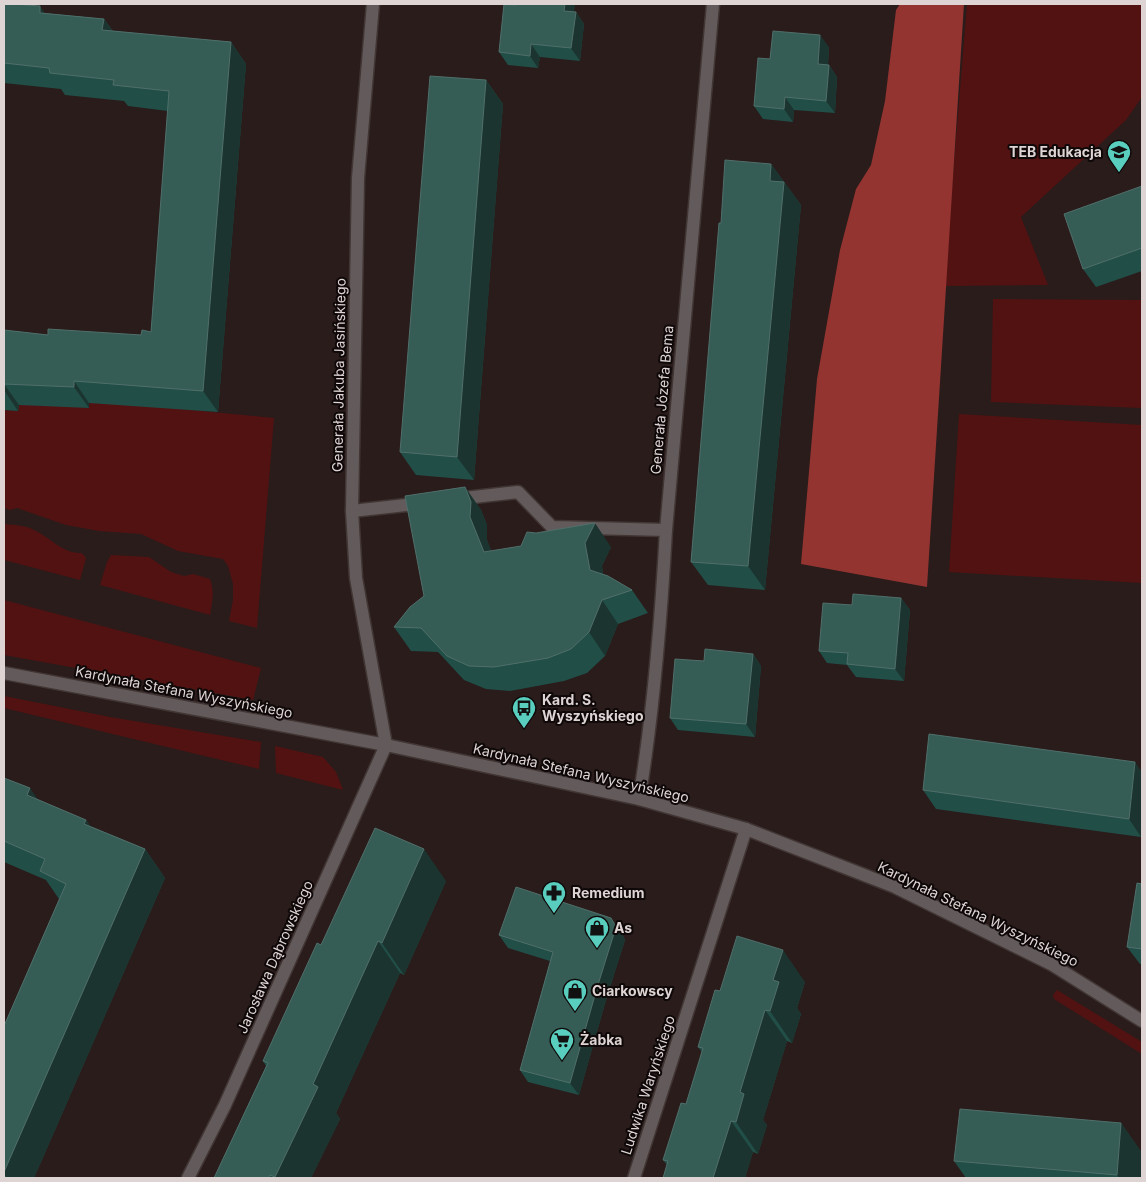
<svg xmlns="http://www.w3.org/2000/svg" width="1146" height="1182" font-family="Inter,sans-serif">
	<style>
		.green { fill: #531212 }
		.forest { fill: #933431 }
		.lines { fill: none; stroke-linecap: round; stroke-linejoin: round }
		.street-casing { stroke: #423635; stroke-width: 15 }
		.street { stroke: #635b5b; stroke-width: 12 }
		.wall { fill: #224e48 }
		.shaded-wall { fill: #1c342f }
		.building { fill: #365c56; stroke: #506f6a }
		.labels { text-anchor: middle; stroke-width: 4; stroke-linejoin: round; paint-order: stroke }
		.poi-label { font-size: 14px; font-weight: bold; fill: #ddd4d3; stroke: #0e0808; text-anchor: start }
		.street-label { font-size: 14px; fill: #ddd4d3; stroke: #0e0808 }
	</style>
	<rect width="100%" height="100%" fill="#291c1b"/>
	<!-- green -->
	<g class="green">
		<path d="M967,4H1142V97L1126,120L1021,217L1048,285L944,286Z"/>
		<path d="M993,299L1142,300V408L991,402Z"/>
		<path d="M90,397L170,408L274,418L257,628L229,621L233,600V584L228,566L223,559L178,551L141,534L99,531L66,525L17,508L10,510L4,508V410L18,411L20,400L89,408Z"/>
		<path d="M959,414L1142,425V583L949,572Z"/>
		<path d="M4,524C13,525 24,525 32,529C49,536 62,554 82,553L86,558L80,580L4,560Z"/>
		<path d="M111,555L149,557L171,572L184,576L193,574L210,579C215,592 212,602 210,615L100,585L107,562Z"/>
		<path d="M4,600L261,668L253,700L4,655Z"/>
		<path d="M4,696L110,717L261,742L259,769L4,708Z"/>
		<path d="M275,746L323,757L336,772L343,790L276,773Z"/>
		<path d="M1057,990L1142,1042V1054L1054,999L1053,995Z"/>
	</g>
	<!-- forest -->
	<path class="forest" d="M900,4H964L927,587L801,564L817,379L840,250L856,189L871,165L885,101L896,10Z"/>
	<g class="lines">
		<!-- street casing -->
		<g class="street-casing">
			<g id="street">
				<path d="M456,499L518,492L552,527L666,530"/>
				<path d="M352,511L424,503"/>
				<path d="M4,673L386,745L527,775L639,799L746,829L895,887L1051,964L1142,1021"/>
				<path d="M639,799C654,710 661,620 666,530L713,4"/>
				<path d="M188,1178L225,1105L386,745L356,578L352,511L358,178L373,4"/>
				<path d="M634,1178L746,829"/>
			</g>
		</g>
		<!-- street -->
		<use href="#street" class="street"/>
	</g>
	<!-- wall -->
	<g class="wall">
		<path d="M4,4L45,13L104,19L113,31L231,42L246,64L218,412L89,403V408L19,405L18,411L4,410V330L48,335H141L151,332L168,111L128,106L124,101L65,95L61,89L4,83Z"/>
		<path d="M574,12H576L584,24L580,61L540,57L538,68L508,65L499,52Z"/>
		<path d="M829,47L828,65H829L837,77L835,113L794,110L793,122L763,119L754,106L770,59Z"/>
		<path d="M486,80L503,104L474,480L416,475L400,452Z"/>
		<path d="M771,164L801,205L765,590L708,585L691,562L721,223Z"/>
		<path d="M1142,186V271L1096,287L1083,269Z"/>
		<path d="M465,487L481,510L487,525V540L491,551L611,547L602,566L603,574L632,590L648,613L618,624L605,656L587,673L564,681L510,691L486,689L464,680L438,652L411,651L394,627L424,596Z"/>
		<path d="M901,598L910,610L904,681L856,677L847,665L827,663L819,651L852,605Z"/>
		<path d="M753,654L761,666L755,737L678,730L670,718L704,661Z"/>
		<path d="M1142,772V829L1141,837L936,809L923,790Z"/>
		<path d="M4,778L37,799L86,820L90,826L145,849L165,878L34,1178H4V1026L59,899L46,880L4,862Z"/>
		<path d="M446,881L404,975L400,973L336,1113L340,1119L311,1178H214L266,1066L263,1061L321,945Z"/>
		<path d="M1142,884V964H1140L1127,947Z"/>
		<path d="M620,930L625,940L606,1000L579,1095L528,1082L520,1070L550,961L508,948L499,935Z"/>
		<path d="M805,982L797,1008L801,1014L792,1043L787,1041L763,1120L767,1125L758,1154L753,1152L745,1178H663L667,1165L663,1160L686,1104L702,1052L698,1047L720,991Z"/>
		<path d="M1121,1123L1142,1153V1178H966L954,1161Z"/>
	</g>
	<!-- shaded-wall -->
	<g class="shaded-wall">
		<path d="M565,4H575L573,23L564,11Z"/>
		<path d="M40,6L55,28L40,13Z"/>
		<path d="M576,12L584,24L580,61L571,48Z"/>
		<path d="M104,19L119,40L102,30Z"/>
		<path d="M820,35L829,47L827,76L818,64Z"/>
		<path d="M231,42L246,64L218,412L203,391Z"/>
		<path d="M531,44L540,57L538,68L530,56Z"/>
		<path d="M829,65L837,77L835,113L826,101Z"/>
		<path d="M486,80L503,104L474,480L457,457Z"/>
		<path d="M785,97L794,110L793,122L784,109Z"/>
		<path d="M771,164L801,205L765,590L748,566Z"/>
		<path d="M74,381L89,403V408L74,387Z"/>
		<path d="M4,384L19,405L18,411L4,390Z"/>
		<path d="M465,487L481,510L487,525V540L501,576L484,552L470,517Z"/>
		<path d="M595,523L611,547L602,566L606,593L590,570L585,543Z"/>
		<path d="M901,598L910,610L904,681L895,669Z"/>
		<path d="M602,600L618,624L605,656L589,632Z"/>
		<path d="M753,654L761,666L755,737L746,724Z"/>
		<path d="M1135,762L1142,772V829L1141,837L1129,819Z"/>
		<path d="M30,788L50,817L27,795Z"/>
		<path d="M86,820L106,849L84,824Z"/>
		<path d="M145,849L165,878L34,1178H7L4,1174V1172Z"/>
		<path d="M424,849L446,881L404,975L382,943Z"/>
		<path d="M611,918L620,930L625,940L606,1000L579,1095L570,1083Z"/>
		<path d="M378,941L400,973L336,1113L340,1119L311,1178H276L275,1177L313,1084Z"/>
		<path d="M783,950L805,982L797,1008L801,1014L792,1043L770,1011L773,980Z"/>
		<path d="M765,1010L787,1041L763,1120L767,1125L758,1154L736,1122L740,1092Z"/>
		<path d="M731,1121L753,1152L745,1178H713Z"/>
		<path d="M1121,1123L1142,1153V1178H1119L1117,1175Z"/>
	</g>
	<!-- building -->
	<g class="building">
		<path d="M4,4H14L40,6V13L104,19L102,30L231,42L203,391L74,381V387L4,384V385V330L48,335V329L141,335L142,330L151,332L169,91L113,85L114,80L50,73L49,68L4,63Z"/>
		<path d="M504,4L516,5V4H565L564,11L576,12L571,48L531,44L530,56L499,52Z"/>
		<path d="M773,31L820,35L818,64L829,65L826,101L785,97L784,109L754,106L758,58L770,59Z"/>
		<path d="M430,76L486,80L457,457L400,452Z"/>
		<path d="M725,160L771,164L770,181L784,182L748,566L691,562L719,223H721Z"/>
		<path d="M1142,186V248L1083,269L1064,214Z"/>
		<path d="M465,487L471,502L470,517L484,552L521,546L527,532L536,533L595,523L585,543L590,570L608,576L632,590L602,600L589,632L571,649L548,658L494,667L469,666L447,656L421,628L394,627L410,607L424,596L405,496Z"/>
		<path d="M853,594L901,598L895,669L847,664L848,653L819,651L823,603L852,605Z"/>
		<path d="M705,649L753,654L746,724L670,718L675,659L704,661Z"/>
		<path d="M929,734L1135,762L1129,819L923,790Z"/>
		<path d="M4,778L30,788L27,795L86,820L84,824L145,849L4,1172V1026L66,884L40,871L45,859L4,841Z"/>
		<path d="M375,828L424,849L382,943L378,941L313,1084L318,1087L275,1177L270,1175L268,1178H214L268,1063L263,1061L317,943L321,945Z"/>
		<path d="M1137,883L1142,884V949L1127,947Z"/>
		<path d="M516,887L611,918L616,927L597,988L570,1083L520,1070L553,952L499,935Z"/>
		<path d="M737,936L783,950L773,980L779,982L770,1011L765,1010L740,1092L744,1094L736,1122L731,1121L713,1178H663L668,1161L663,1160L681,1103L686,1104L703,1048L698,1047L715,990L720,991Z"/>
		<path d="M960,1109L1121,1123L1117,1175L954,1161Z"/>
	</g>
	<!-- icons -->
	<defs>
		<g id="university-pin" transform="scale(1.25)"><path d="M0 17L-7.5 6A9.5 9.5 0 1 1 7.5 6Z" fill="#59cebe" stroke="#0e0808"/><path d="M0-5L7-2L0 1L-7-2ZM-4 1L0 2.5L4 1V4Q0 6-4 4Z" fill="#111"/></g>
		<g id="bus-pin" transform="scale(1.25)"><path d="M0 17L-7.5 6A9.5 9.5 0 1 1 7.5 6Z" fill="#59cebe" stroke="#0e0808"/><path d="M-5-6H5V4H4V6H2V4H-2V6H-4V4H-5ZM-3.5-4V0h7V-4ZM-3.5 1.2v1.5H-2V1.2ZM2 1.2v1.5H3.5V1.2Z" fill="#111"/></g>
		<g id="pharmacy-pin" transform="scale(1.25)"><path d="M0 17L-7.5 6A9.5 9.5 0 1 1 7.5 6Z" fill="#59cebe" stroke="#0e0808"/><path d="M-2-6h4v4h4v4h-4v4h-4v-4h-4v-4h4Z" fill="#111"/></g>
		<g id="shop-pin" transform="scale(1.25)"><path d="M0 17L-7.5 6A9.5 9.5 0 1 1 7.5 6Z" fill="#59cebe" stroke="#0e0808"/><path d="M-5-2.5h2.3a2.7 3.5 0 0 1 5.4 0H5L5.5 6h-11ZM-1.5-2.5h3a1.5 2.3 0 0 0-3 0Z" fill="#111"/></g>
		<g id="supermarket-pin" transform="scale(1.25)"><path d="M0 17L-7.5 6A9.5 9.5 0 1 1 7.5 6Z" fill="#59cebe" stroke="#0e0808"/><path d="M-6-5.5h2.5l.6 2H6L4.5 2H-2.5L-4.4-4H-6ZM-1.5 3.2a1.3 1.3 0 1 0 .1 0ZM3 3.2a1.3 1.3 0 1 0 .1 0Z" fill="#111"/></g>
	</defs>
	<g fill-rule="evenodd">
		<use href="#university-pin" x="1119" y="152"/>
		<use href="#bus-pin" x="524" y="708"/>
		<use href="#pharmacy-pin" x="554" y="893"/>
		<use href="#shop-pin" x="597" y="928"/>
		<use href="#shop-pin" x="575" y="991"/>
		<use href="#supermarket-pin" x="562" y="1040"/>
	</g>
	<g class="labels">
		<!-- poi labels -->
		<g class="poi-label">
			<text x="1102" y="157" text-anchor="end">TEB Edukacja</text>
			<text x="542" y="705">Kard. S.<tspan x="542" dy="16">Wyszyńskiego</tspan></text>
			<text x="572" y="898">Remedium</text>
			<text x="614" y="933">As</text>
			<text x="592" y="996">Ciarkowscy</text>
			<text x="580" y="1045">Żabka</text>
		</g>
		<!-- street labels -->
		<g class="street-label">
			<text transform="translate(339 375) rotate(-89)" y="5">Generała Jakuba Jasińskiego</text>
			<text transform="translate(662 400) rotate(-85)" y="5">Generała Józefa Bema</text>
			<text transform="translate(184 692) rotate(11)" y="5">Kardynała Stefana Wyszyńskiego</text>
			<text transform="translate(581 773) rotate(13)" y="5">Kardynała Stefana Wyszyńskiego</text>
			<text transform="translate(978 914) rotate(26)" y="5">Kardynała Stefana Wyszyńskiego</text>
			<text transform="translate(275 957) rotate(-66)" y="5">Jarosława Dąbrowskiego</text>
			<text transform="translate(648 1085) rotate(-72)" y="5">Ludwika Waryńskiego</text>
		</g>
	</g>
	<!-- border -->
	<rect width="1146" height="1182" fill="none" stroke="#ddd4d3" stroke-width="10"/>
</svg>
